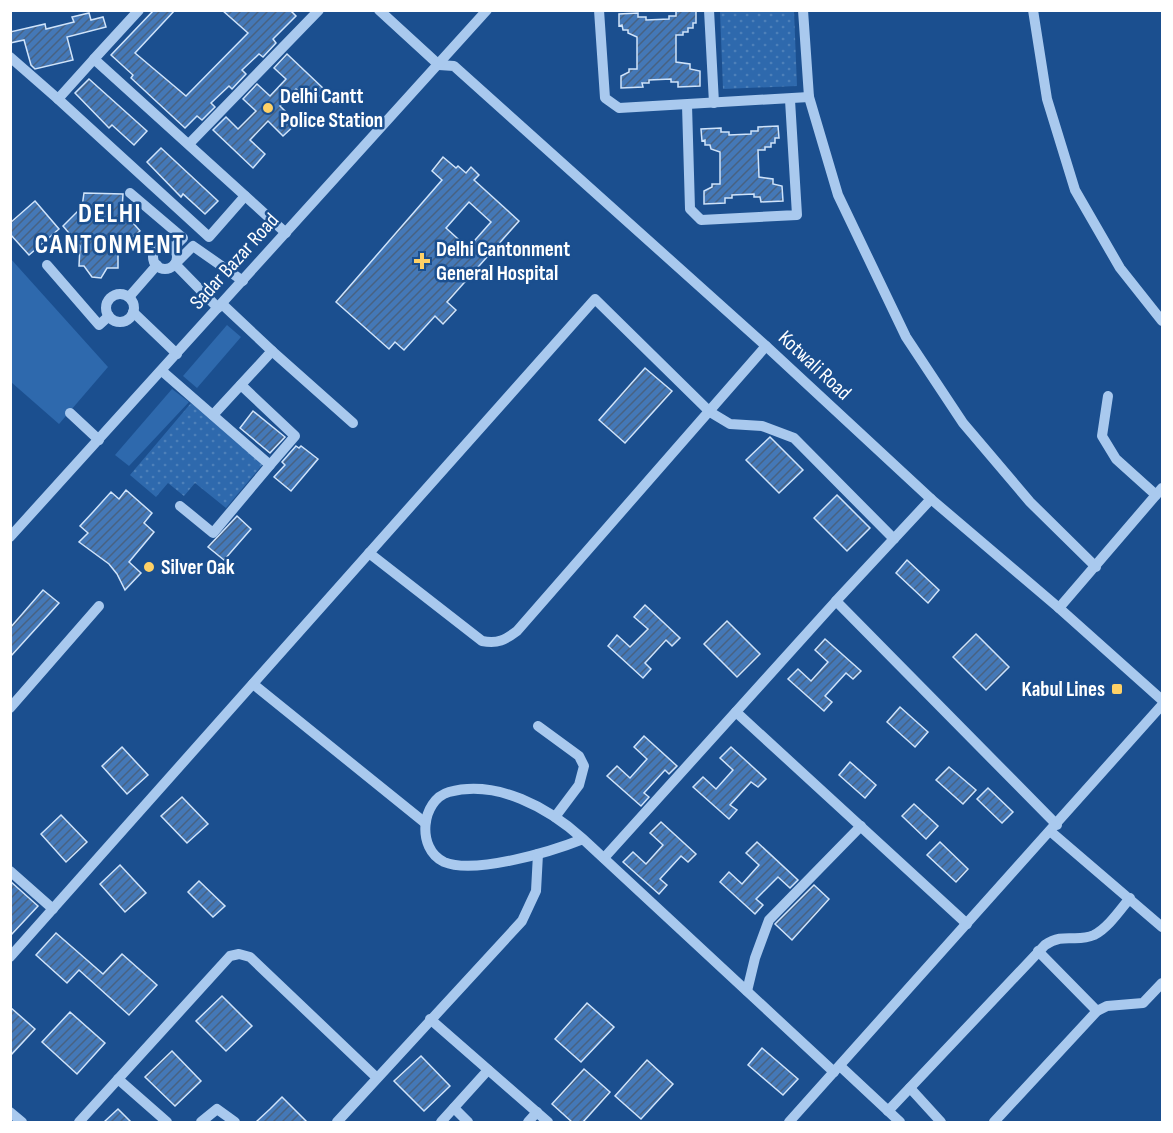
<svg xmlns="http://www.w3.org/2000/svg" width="1173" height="1133" font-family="'Sofia Sans Condensed',sans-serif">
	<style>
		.green { fill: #2e69ad }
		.park { fill: url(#park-dots) }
		.building { fill: url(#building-hatch); stroke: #cfe3fa; stroke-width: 1.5; fill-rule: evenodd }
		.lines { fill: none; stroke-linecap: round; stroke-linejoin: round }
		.minor { stroke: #a9c9ee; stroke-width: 10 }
		.poi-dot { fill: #ffd166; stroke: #1b4f8f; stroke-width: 2 }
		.labels { text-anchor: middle; stroke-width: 5; stroke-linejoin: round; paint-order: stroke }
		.poi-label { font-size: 21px; font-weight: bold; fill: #fff; stroke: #1b4f8f; text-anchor: start }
		.street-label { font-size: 21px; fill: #fff; stroke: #1b4f8f }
		.district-label { font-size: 27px; font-weight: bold; letter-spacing: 1.5px; fill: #fff; stroke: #1b4f8f }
	</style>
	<defs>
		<pattern id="park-dots" width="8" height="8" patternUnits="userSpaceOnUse" patternTransform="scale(1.5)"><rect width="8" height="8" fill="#2e69ad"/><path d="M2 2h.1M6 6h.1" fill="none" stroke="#4d80b9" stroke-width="1.8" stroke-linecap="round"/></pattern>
		<pattern id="building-hatch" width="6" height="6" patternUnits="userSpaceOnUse" patternTransform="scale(1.5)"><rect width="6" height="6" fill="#4478b7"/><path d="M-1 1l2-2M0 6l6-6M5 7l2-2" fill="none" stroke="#486282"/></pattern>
	</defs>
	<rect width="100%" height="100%" fill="#1b4f8f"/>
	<!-- green -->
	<g class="green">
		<path d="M10,258L108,367L59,424L11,382Z"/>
		<path d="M227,325L241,337L197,388L183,376Z"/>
		<path d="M172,389L189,402L129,466L115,455Z"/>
	</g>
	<!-- park -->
	<g class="park">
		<path d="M720,11H794L797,86L723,89Z"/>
		<path d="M191,403L263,464L226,508L195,483L184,496L168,483L156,497L130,475Z"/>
	</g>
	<!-- building -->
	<g class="building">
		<path d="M154,10H175L135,53L186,96L248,33L222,10H290L296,16L273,39L276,43L263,57L259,54L242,70L246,74L232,89L229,86L211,103L215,107L202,120L197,116L185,128L131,78L133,75L111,55Z"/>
		<path d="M676,11H696V23H693V28H688V32H683V35H676V62L690,64V69L700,71V86L678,87V82H671V79L649,80V83H642L643,87L621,88V76L629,72V69H637V37L628,33V30H623L622,25L619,26V14L638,13V17H646V20L669,19V16H676Z"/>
		<path d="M89,13L91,20L103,17L106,27L67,37L73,60L35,69L31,65L24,40L10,43V32L45,24L46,29L74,22L72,17Z"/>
		<path d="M287,54L325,90L312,104L296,89L280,106L297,123L283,136L268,121L250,140L265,154L253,168L213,130L226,117L238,129L256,111L243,99L257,84L270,96L286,79L274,68Z"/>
		<path d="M89,79L147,131L134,145L112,125L109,128L75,93Z"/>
		<path d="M778,126L779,138H775V143H771V147H765V150H758L759,177L773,179V184L782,186L783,201L761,202L760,197H754V194L732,195V198H725V203L704,204V191L712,187V184H720V152L711,149L710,145H705V140L702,141L701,129L721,128V132H729V135L751,134V131H758V127Z"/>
		<path d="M161,148L218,201L205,214L183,194L181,197L147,162Z"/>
		<path d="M443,157L456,168L458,166L466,173L471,167L479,175L474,180L519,221L447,302L456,310L443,324L435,316L404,350L395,342L389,349L336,302L442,180L432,171ZM469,202L491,222L468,248L446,228Z"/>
		<path d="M84,193L123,194L122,210L140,231L118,249V268H107L101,278L92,277L84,266H79L80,246L63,226L82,207Z"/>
		<path d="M35,201L59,229L29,255L10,234V223Z"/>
		<path d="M645,368L672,391L625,443L599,420Z"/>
		<path d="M253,411L285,437L270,453L240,428Z"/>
		<path d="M770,437L803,470L779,493L746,460Z"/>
		<path d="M296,446L299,448L301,446L318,459L291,491L274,477L285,465L282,462Z"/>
		<path d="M126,490L152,513L144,523L154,532L129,562L141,573L125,590L117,574L109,564L79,542L88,533L80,526L93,512L111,492L119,499Z"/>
		<path d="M837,495L870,528L847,551L814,518Z"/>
		<path d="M237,516L251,529L224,560L208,547Z"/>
		<path d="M907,560L939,590L928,603L896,573Z"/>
		<path d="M43,590L59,603L10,657V628Z"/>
		<path d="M645,605L680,638L672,646L666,640L645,663L651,669L643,678L608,646L617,635L630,647L648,629L634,617Z"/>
		<path d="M727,621L760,654L737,677L704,644Z"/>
		<path d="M976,634L1009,667L986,690L953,657Z"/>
		<path d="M825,639L861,671L853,679L846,673L825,696L832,702L824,711L788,679L798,669L811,681L828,662L815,650Z"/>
		<path d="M900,707L928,732L915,747L887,722Z"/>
		<path d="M644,736L677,766L669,774L665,770L644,793L649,797L641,806L607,776L617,766L630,778L647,759L634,747Z"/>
		<path d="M122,747L148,775L127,794L102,766Z"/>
		<path d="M731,747L766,779L758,787L751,782L730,805L737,810L729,819L693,787L703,777L716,789L733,770L720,758Z"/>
		<path d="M850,762L876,785L865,798L839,775Z"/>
		<path d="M949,767L976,790L963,804L936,780Z"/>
		<path d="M988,788L1013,812L1002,823L977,799Z"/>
		<path d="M182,797L208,824L187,843L161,816Z"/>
		<path d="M914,804L938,826L926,839L902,816Z"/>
		<path d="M61,815L87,842L66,862L41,834Z"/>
		<path d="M661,822L696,854L688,862L681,856L660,879L667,885L659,894L623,862L633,852L646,864L663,845L650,833Z"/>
		<path d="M757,842L798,880L790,888L778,877L756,899L763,905L755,914L720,882L729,872L742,884L759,865L746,853Z"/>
		<path d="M940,842L968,869L956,882L927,855Z"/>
		<path d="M120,865L146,893L125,912L100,884Z"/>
		<path d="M10,881L38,906L10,936Z"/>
		<path d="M199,881L225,906L213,917L188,892Z"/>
		<path d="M814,885L829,899L792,940L775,924Z"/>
		<path d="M56,933L103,974L122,954L157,985L129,1015L79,970L67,983L36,955Z"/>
		<path d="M222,996L252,1026L226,1051L196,1021Z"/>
		<path d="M587,1003L614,1027L581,1062L555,1039Z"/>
		<path d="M10,1007L35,1029L10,1056Z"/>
		<path d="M70,1012L105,1043L77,1074L42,1042Z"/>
		<path d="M762,1048L798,1079L783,1095L748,1065Z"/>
		<path d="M172,1051L201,1081L175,1106L145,1077Z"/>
		<path d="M421,1056L450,1086L424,1111L394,1081Z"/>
		<path d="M647,1060L673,1084L641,1119L615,1096Z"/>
		<path d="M584,1069L610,1092L583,1122H572L552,1104Z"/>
		<path d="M282,1097L307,1122H256L270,1109Z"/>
		<path d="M118,1109L131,1122H104Z"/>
	</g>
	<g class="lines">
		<!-- minor -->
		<g class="minor">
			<path d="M379,10L439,65"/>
			<path d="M599,10L605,98L619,108L809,97"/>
			<path d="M709,10L714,103"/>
			<path d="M803,10L809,97L838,195L906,337L963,423L1030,502L1096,567"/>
			<path d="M1033,10L1047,99L1075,190L1120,268L1162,321"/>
			<path d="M10,57L58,99L94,59L286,233"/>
			<path d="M94,59L139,10"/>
			<path d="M439,65L454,66L766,346L931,499L1059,608L1162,700"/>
			<path d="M58,99L209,237L245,196"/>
			<path d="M687,105L690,209L701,220L797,215L790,100"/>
			<path d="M189,144L319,10"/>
			<path d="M130,193L183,238L173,248"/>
			<circle cx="165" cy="257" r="12"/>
			<path d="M47,265L99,325L109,316"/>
			<circle cx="120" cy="308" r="14"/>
			<path d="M129,297L157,265"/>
			<path d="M218,308L175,264L193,246L243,281"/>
			<path d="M133,312L177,354"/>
			<path d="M272,351L353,423"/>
			<path d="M162,371L270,465L213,533L180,506"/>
			<path d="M241,385L295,436L270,465"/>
			<path d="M1108,396L1102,436L1116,459L1156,495"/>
			<path d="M70,413L99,440"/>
			<path d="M213,415L272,351L222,304"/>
			<path d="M10,537L487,10"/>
			<path d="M369,553L482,641C498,644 505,640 517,631L766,346"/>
			<path d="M836,601L931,499"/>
			<path d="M1059,608L1162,488"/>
			<path d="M253,684L424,822"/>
			<path d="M10,708L99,606"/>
			<path d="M736,712L967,924"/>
			<path d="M538,726L579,756L584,766L579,785L555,817"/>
			<path d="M1050,831L1162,927"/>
			<path d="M583,839C553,851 475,875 444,862C416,849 421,800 449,792C497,779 549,808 583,839L834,1072"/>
			<path d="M604,858L836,601L1057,825"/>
			<path d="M10,871L53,909"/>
			<path d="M1038,951L1097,1011"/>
			<path d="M10,957L595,299L710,412L730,424L762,426L794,438L894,539"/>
			<path d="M747,991L755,958L769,920L861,826"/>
			<path d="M430,1019L548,1122"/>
			<path d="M840,1066L900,1122"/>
			<path d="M118,1079L167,1122"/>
			<path d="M910,1088L941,1122"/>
			<path d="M454,1108L468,1122"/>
			<path d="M888,1111L1045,945C1064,932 1076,943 1094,935C1108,928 1120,910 1130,898"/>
			<path d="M10,1112L22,1122"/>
			<path d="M79,1122L230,956L239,954L250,957L376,1077"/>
			<path d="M201,1122L217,1109L235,1122"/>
			<path d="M337,1122L522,921L536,891L538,854"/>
			<path d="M441,1122L488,1070"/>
			<path d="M528,1122L537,1112"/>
			<path d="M789,1122L1162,705"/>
			<path d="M994,1122L1097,1011L1107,1006L1143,1003L1162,983"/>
		</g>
	</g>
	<!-- markers -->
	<g class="poi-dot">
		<circle cx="268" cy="108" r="6"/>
		<path d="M419 252h6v6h6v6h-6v6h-6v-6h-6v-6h6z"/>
		<circle cx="149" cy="567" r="6"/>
		<rect x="1111" y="683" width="12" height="12" rx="3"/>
	</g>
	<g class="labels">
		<!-- poi labels -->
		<g class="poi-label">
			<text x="280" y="103">Delhi Cantt<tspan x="280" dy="24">Police Station</tspan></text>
			<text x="436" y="256">Delhi Cantonment<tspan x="436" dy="24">General Hospital</tspan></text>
			<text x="161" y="574">Silver Oak</text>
			<text x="1105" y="696" text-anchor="end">Kabul Lines</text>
		</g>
		<!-- street labels -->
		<g class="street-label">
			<text transform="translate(234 261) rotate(-48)" y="7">Sadar Bazar Road</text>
			<text transform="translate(815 365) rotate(43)" y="7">Kotwali Road</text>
		</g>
		<!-- district labels -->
		<g class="district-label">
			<text x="110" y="222">DELHI<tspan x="110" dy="31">CANTONMENT</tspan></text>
		</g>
	</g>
	<!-- border -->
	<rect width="1173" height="1133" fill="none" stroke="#ffffff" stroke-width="24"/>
</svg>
